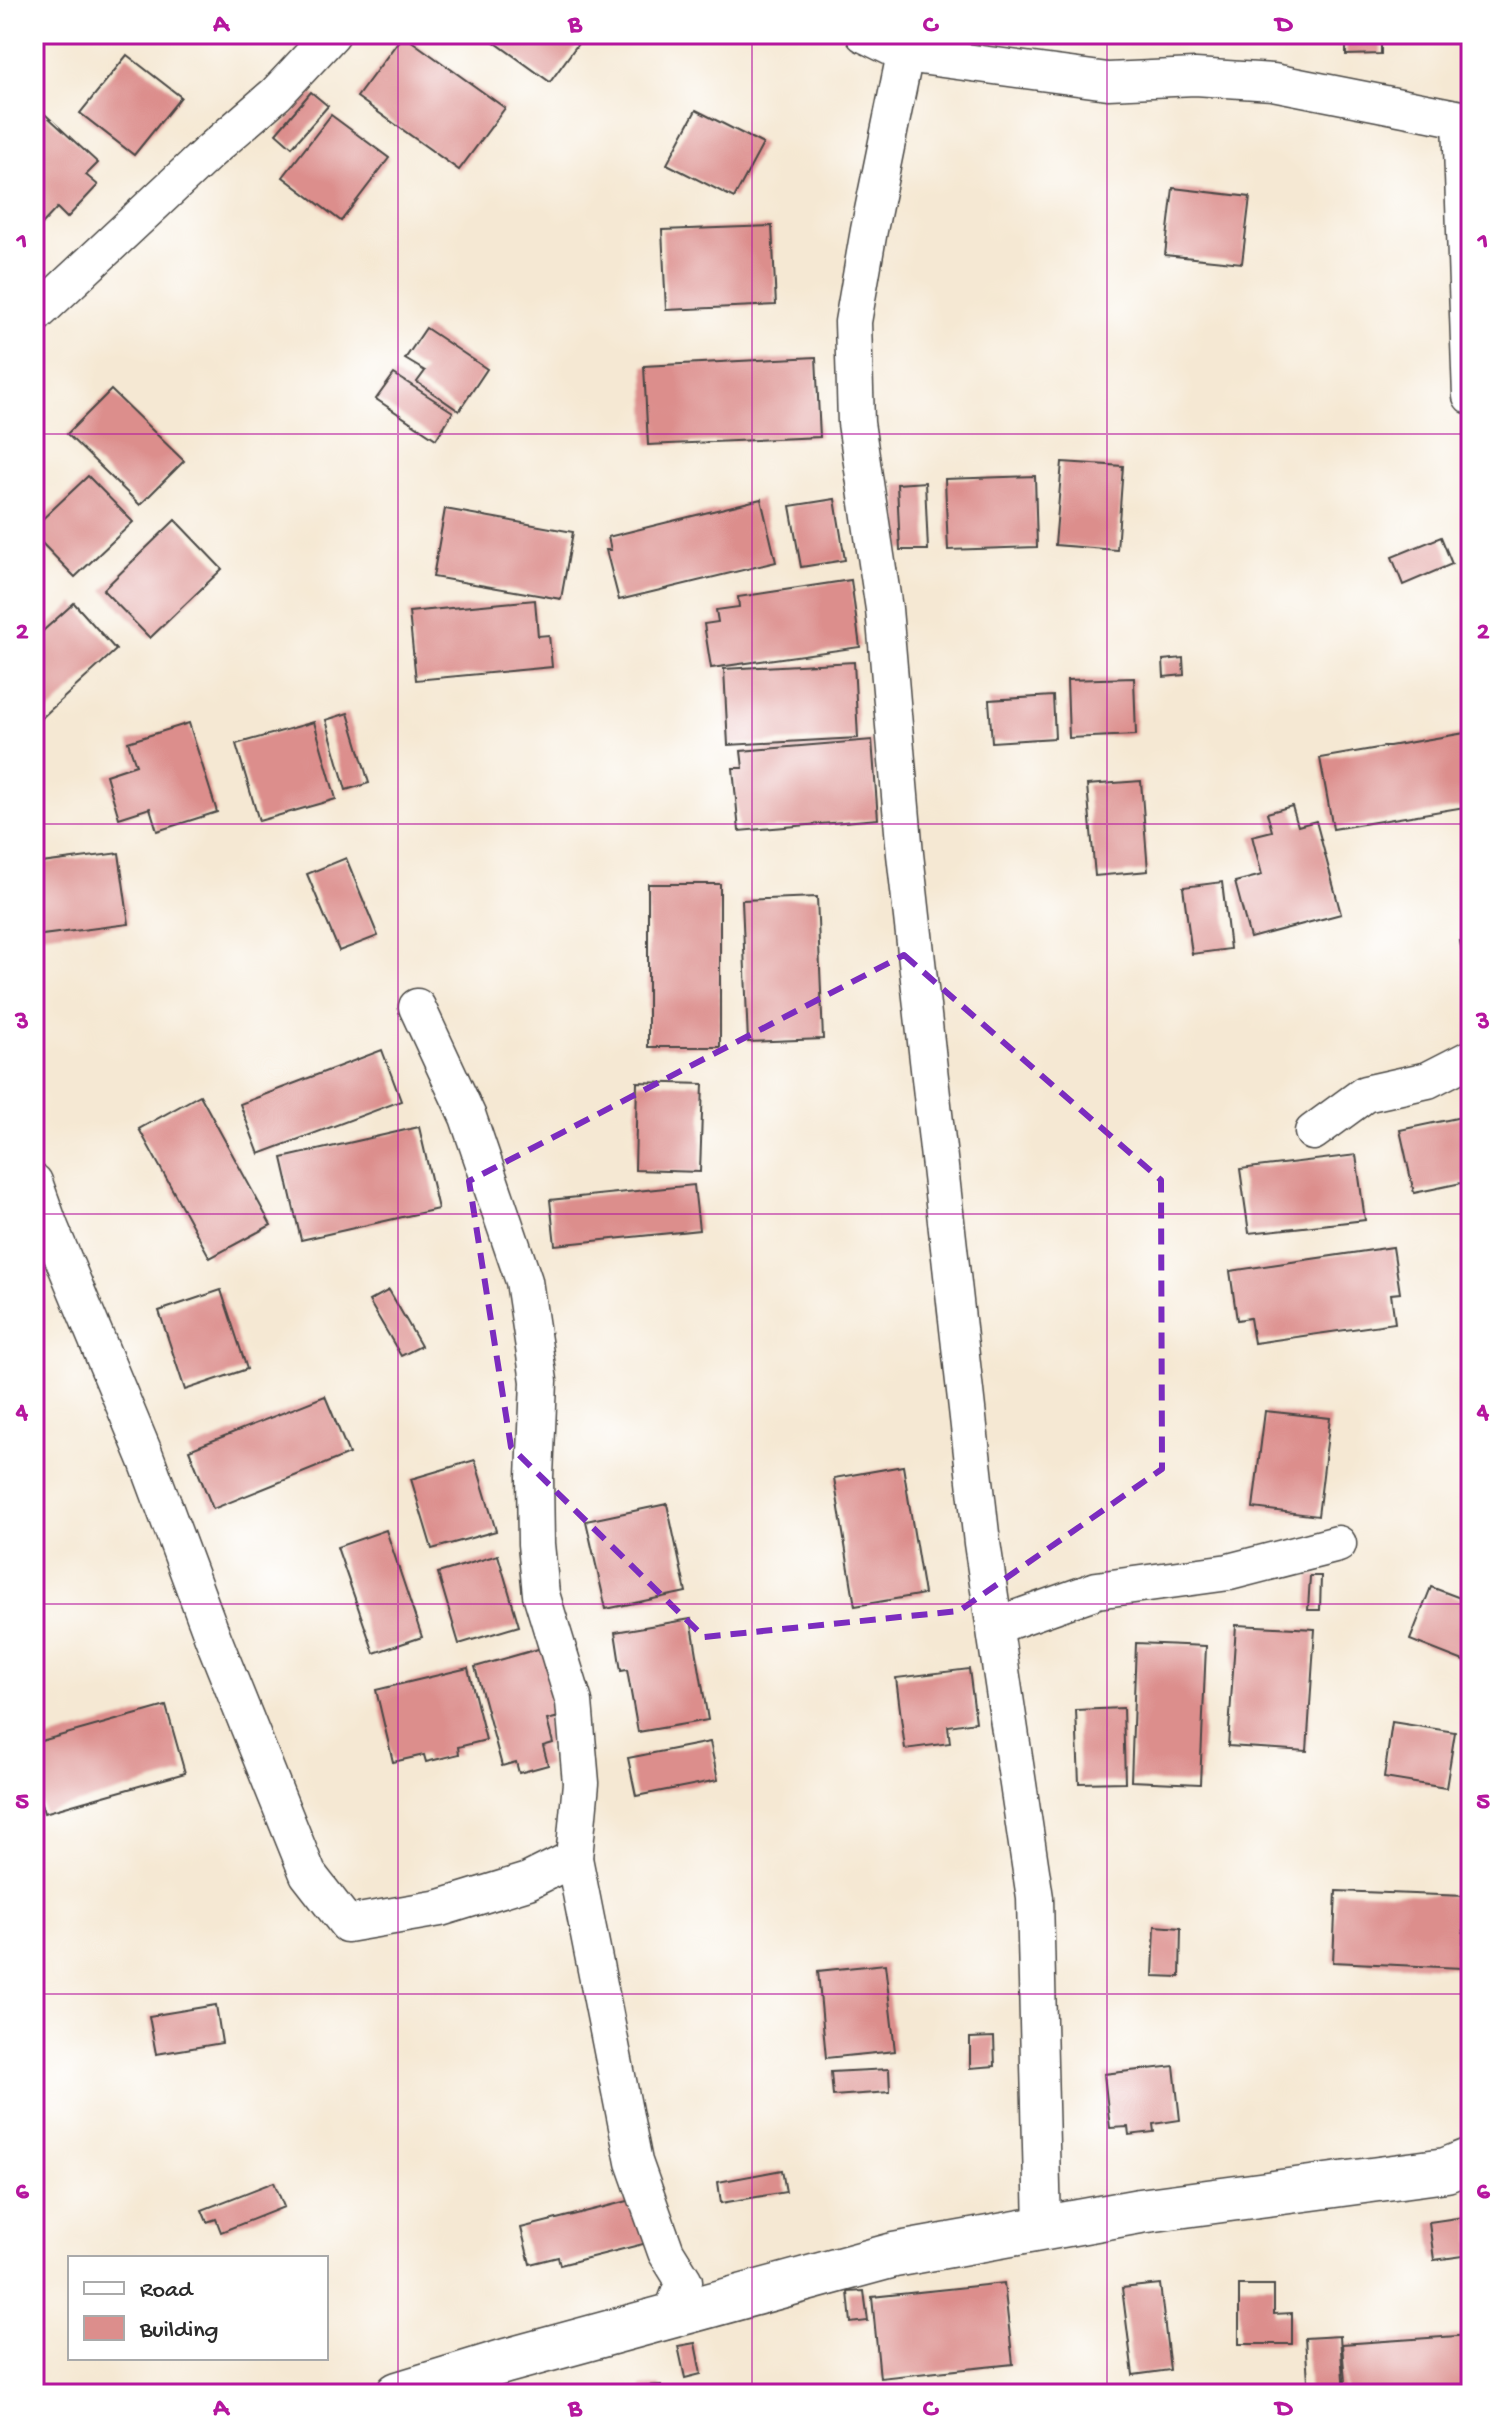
<svg xmlns="http://www.w3.org/2000/svg" width="1505" height="2428" font-family="'Gochi Hand',sans-serif">
	<style>
		.building { fill: #dc8e8c }
		.lines { fill: none; stroke-linecap: round; stroke-linejoin: round }
		.street-casing { stroke: #494744; stroke-width: 39 }
		.secondary-casing { stroke: #494744; stroke-width: 47 }
		.street { stroke: #fff; stroke-width: 36 }
		.secondary { stroke: #fff; stroke-width: 44 }
		.marked { fill: none; stroke: #7b2cbf; stroke-width: 6; stroke-dasharray: 16 10; stroke-linejoin: round }
		.grid { fill: none; stroke: #b5179e; stroke-width: 2; stroke-opacity: 0.55 }
		.neatline { fill: none; stroke: #b5179e; stroke-width: 3 }
		.grid-label { font-size: 26px; text-anchor: middle; font-weight: bold; fill: #b5179e }
	</style>
	<rect width="100%" height="100%" fill="#fff"/>
	<filter id="ink" filterUnits="userSpaceOnUse"><feTurbulence type="fractalNoise" baseFrequency=".0125" numOctaves="2"/><feDisplacementMap in="SourceGraphic" scale="16" xChannelSelector="R" yChannelSelector="G"/><feConvolveMatrix kernelMatrix="1 2 1 2 8 2 1 2 1" color-interpolation-filters="sRGB"/></filter>
	<filter id="wash" filterUnits="userSpaceOnUse"><feTurbulence type="fractalNoise" baseFrequency=".006" numOctaves="4" result="noise"/><feDisplacementMap in="SourceGraphic" scale="32" xChannelSelector="R" yChannelSelector="G"/><feGaussianBlur stdDeviation="1.8" result="paint"/><feColorMatrix in="noise" values="0 0 0 0 0 0 0 0 0 0 0 0 0 0 0 0 0 1.4 0 .05"/><feComposite in="paint" operator="in"/></filter>
	<g filter="url(#wash)">
		<rect width="100%" height="100%" fill="#f5e8d3"/>
		<g id="blocks">
			<!-- building -->
			<g class="building">
				<path d="M499,34H585L550,82L493,41Z"/>
				<path d="M1346,34H1381V54L1346,55Z"/>
				<rect x="1458" y="34" width="13" height="27"/>
				<path d="M403,35L505,108L459,170L357,97Z"/>
				<path d="M127,55L181,97L134,155L80,113Z"/>
				<path d="M311,92L328,106L292,147L276,133Z"/>
				<path d="M36,106L98,163L86,175L98,185L67,218L57,208L42,224L34,217V109Z"/>
				<path d="M696,110L763,144L734,198L667,164Z"/>
				<path d="M331,115L389,158L341,221L283,177Z"/>
				<path d="M1173,188L1250,197L1242,263L1165,255Z"/>
				<path d="M772,226L776,305L666,310L662,230Z"/>
				<path d="M426,328L487,369L459,411L417,382L425,371L405,359Z"/>
				<path d="M816,357L820,437L648,445L644,366Z"/>
				<path d="M394,374L453,412L436,439L376,399Z"/>
				<path d="M111,390L184,461L140,505L67,434Z"/>
				<path d="M1062,462L1123,466L1117,550L1055,545Z"/>
				<path d="M88,476L133,522L75,577L34,535V527Z"/>
				<path d="M1035,476L1037,547L948,550L945,479Z"/>
				<path d="M925,482L928,550H900L897,484Z"/>
				<path d="M761,499L776,562L619,600L606,550H611L608,537Z"/>
				<path d="M835,499L845,560L801,567L790,506Z"/>
				<path d="M445,509L573,532L561,599L433,577Z"/>
				<path d="M175,520L222,569L150,638L103,590Z"/>
				<path d="M1441,537L1452,564L1403,585L1392,557Z"/>
				<path d="M851,580L860,647L711,668L704,624L718,622L716,610L739,607L738,597Z"/>
				<path d="M535,600L538,636L549,635L552,667L416,680L409,612Z"/>
				<path d="M74,603L116,650L34,725V639Z"/>
				<path d="M1183,658L1184,675L1164,677L1163,660Z"/>
				<path d="M854,662L858,738L728,745L724,669Z"/>
				<path d="M1134,678L1136,735L1069,738L1067,680Z"/>
				<path d="M1053,696L1055,738L992,742L989,700Z"/>
				<path d="M348,713L369,783L346,790L326,720Z"/>
				<path d="M314,722L336,799L259,821L236,744Z"/>
				<path d="M189,723L217,812L157,831L150,808L119,818L106,775L136,765L128,742Z"/>
				<path d="M1465,733L1471,767V806L1333,829L1320,758Z"/>
				<path d="M872,740L878,819L739,831L733,768H743L741,751Z"/>
				<path d="M1141,781L1148,871L1095,876L1087,785Z"/>
				<path d="M1292,806L1298,826L1316,821L1341,914L1250,938L1235,882L1262,875L1252,836L1272,831L1267,813Z"/>
				<path d="M119,853L129,924L34,936V864Z"/>
				<path d="M346,858L378,936L339,951L307,874Z"/>
				<path d="M1222,882L1230,949L1192,954L1183,887Z"/>
				<rect x="648" y="884" width="72" height="163"/>
				<path d="M817,897L823,1039L748,1042L742,900Z"/>
				<path d="M1471,939V971L1466,972L1460,941Z"/>
				<path d="M382,1050L401,1101L259,1154L240,1104Z"/>
				<path d="M637,1082L703,1084L700,1172L635,1170Z"/>
				<path d="M200,1095L271,1225L210,1258L139,1129Z"/>
				<path d="M1471,1115V1181L1414,1193L1400,1130Z"/>
				<path d="M419,1127L438,1209L301,1240L282,1158Z"/>
				<path d="M1356,1155L1365,1220L1249,1233L1240,1169Z"/>
				<path d="M694,1185L699,1230L555,1245L550,1200Z"/>
				<path d="M1393,1247L1400,1293L1391,1294L1395,1323L1254,1343L1250,1318L1237,1320L1230,1271Z"/>
				<path d="M221,1290L247,1369L185,1390L159,1311Z"/>
				<path d="M389,1290L421,1346L401,1356L369,1301Z"/>
				<path d="M325,1396L349,1454L213,1509L189,1450Z"/>
				<path d="M1265,1411L1330,1418L1318,1516L1253,1508Z"/>
				<path d="M475,1460L496,1531L432,1549L411,1479Z"/>
				<path d="M903,1466L924,1594L855,1606L834,1478Z"/>
				<path d="M667,1504L686,1592L606,1609L586,1521Z"/>
				<path d="M386,1530L422,1637L374,1653L337,1547Z"/>
				<path d="M498,1555L519,1626L459,1644L438,1573Z"/>
				<path d="M1310,1576H1321L1320,1610H1308Z"/>
				<path d="M1431,1587L1471,1602V1664L1410,1640Z"/>
				<path d="M691,1619L708,1720L638,1732L627,1670L621,1671L615,1632Z"/>
				<path d="M1236,1625L1315,1629L1307,1751L1228,1746Z"/>
				<path d="M1136,1643L1206,1646L1200,1784L1131,1781Z"/>
				<path d="M545,1647L563,1716L547,1720L553,1743L543,1746L548,1765L519,1773L516,1762L502,1766L475,1667Z"/>
				<path d="M468,1668L486,1740L458,1747L459,1754L426,1762L424,1755L393,1762L376,1690Z"/>
				<path d="M969,1669L976,1722L948,1726L950,1743L905,1749L896,1678Z"/>
				<path d="M166,1706L185,1773L44,1813L34,1780V1743Z"/>
				<path d="M1123,1708L1125,1782L1079,1783L1076,1710Z"/>
				<path d="M1392,1722L1455,1732L1446,1788L1384,1778Z"/>
				<path d="M710,1742L718,1780L636,1796L628,1758Z"/>
				<path d="M1336,1891L1465,1896L1462,1968L1333,1962Z"/>
				<path d="M1155,1926L1181,1928L1180,1977L1153,1976Z"/>
				<path d="M885,1964L895,2051L826,2058L818,1971Z"/>
				<path d="M216,2005L222,2043L156,2054L149,2016Z"/>
				<path d="M994,2037L995,2066L970,2068V2038Z"/>
				<path d="M1174,2066L1180,2120L1153,2124L1154,2132L1129,2135L1128,2127L1110,2128L1104,2074Z"/>
				<path d="M889,2069L890,2092L833,2096L831,2072Z"/>
				<path d="M782,2170L786,2192L721,2203L718,2182Z"/>
				<path d="M274,2182L284,2207L221,2232L216,2219L207,2222L202,2210Z"/>
				<path d="M636,2199L647,2243L560,2265L558,2257L530,2264L521,2228Z"/>
				<path d="M1471,2216V2255L1434,2260L1429,2222Z"/>
				<path d="M1004,2283L1013,2364L880,2378L872,2297Z"/>
				<path d="M1160,2284L1170,2370L1133,2375L1122,2288Z"/>
				<path d="M1239,2285H1274V2314L1292,2313V2344H1239Z"/>
				<path d="M864,2291L868,2321L851,2323L848,2292Z"/>
				<path d="M1471,2335V2394H1346L1342,2344Z"/>
				<path d="M1340,2336L1344,2394H1309L1305,2338Z"/>
				<path d="M695,2343L701,2374L685,2378L678,2346Z"/>
				<path d="M661,2385V2394H642L641,2386Z"/>
			</g>
		</g>
	</g>
	<g filter="url(#ink)">
		<use href="#blocks" fill-opacity="0" stroke="#494744" stroke-width="2"/>
		<g class="lines">
			<!-- street casing -->
			<g class="street-casing">
				<g id="street">
					<path d="M864,34L905,54L1108,81L1195,77L1273,82L1471,121"/>
					<path d="M905,54L869,230L853,322L856,423L884,609L905,854L982,1543L1035,1898L1043,2228"/>
					<path d="M1461,120L1471,396"/>
					<path d="M34,316L208,153L276,94L332,34"/>
					<path d="M417,1007L468,1117L524,1281L539,1381L535,1477L536,1544L541,1594L574,1702L581,1783L574,1858L634,2162L666,2252L684,2281L671,2316"/>
					<path d="M1313,1132L1365,1094L1428,1080L1471,1058"/>
					<path d="M34,1182L50,1227L146,1458L213,1638L308,1874L347,1924L440,1908L528,1881L574,1858"/>
					<path d="M995,1626L1097,1590L1229,1572L1338,1544"/>
				</g>
			</g>
			<!-- secondary casing -->
			<g class="secondary-casing">
				<path id="secondary" d="M398,2394L506,2361L894,2255L1140,2211L1446,2170L1471,2160"/>
			</g>
			<!-- street -->
			<use href="#street" class="street"/>
			<!-- secondary -->
			<use href="#secondary" class="secondary"/>
		</g>
	</g>
	<!-- marked area -->
	<path class="marked" d="M904,955L1161,1180L1162,1469L959,1611L704,1637L511,1447L469,1181Z"/>
	<!-- grid -->
	<path class="grid" d="M398,34V2394M752,34V2394M1107,34V2394M34,434H1471M34,824H1471M34,1214H1471M34,1604H1471M34,1994H1471"/>
	<!-- margin -->
	<rect width="1505" height="2428" fill="none" stroke="#fff" stroke-width="88"/>
	<!-- legend -->
	<rect x="68" y="2256" width="260" height="104" fill="#ffffff" stroke="#aaaaaa" stroke-width="2"/>
	<rect x="84" y="2282" width="40" height="12" fill="#ffffff" stroke="#aaaaaa" stroke-width="2"/>
	<text x="140" y="2296" font-size="24" fill="#2b2b2b">Road</text>
	<rect x="84" y="2316" width="40" height="24" fill="#dc8e8c" stroke="#aaaaaa" stroke-width="2"/>
	<text x="140" y="2336" font-size="24" fill="#2b2b2b">Building</text>
	<rect x="44" y="44" width="1417" height="2340" class="neatline"/>
	<g class="grid-label">
		<text x="221" y="31">A</text>
		<text x="575" y="31">B</text>
		<text x="930" y="31">C</text>
		<text x="1284" y="31">D</text>
		<text x="22" y="248">1</text>
		<text x="1483" y="248">1</text>
		<text x="22" y="638">2</text>
		<text x="1483" y="638">2</text>
		<text x="22" y="1028">3</text>
		<text x="1483" y="1028">3</text>
		<text x="22" y="1418">4</text>
		<text x="1483" y="1418">4</text>
		<text x="22" y="1808">5</text>
		<text x="1483" y="1808">5</text>
		<text x="22" y="2198">6</text>
		<text x="1483" y="2198">6</text>
		<text x="221" y="2415">A</text>
		<text x="575" y="2415">B</text>
		<text x="930" y="2415">C</text>
		<text x="1284" y="2415">D</text>
	</g>
</svg>
